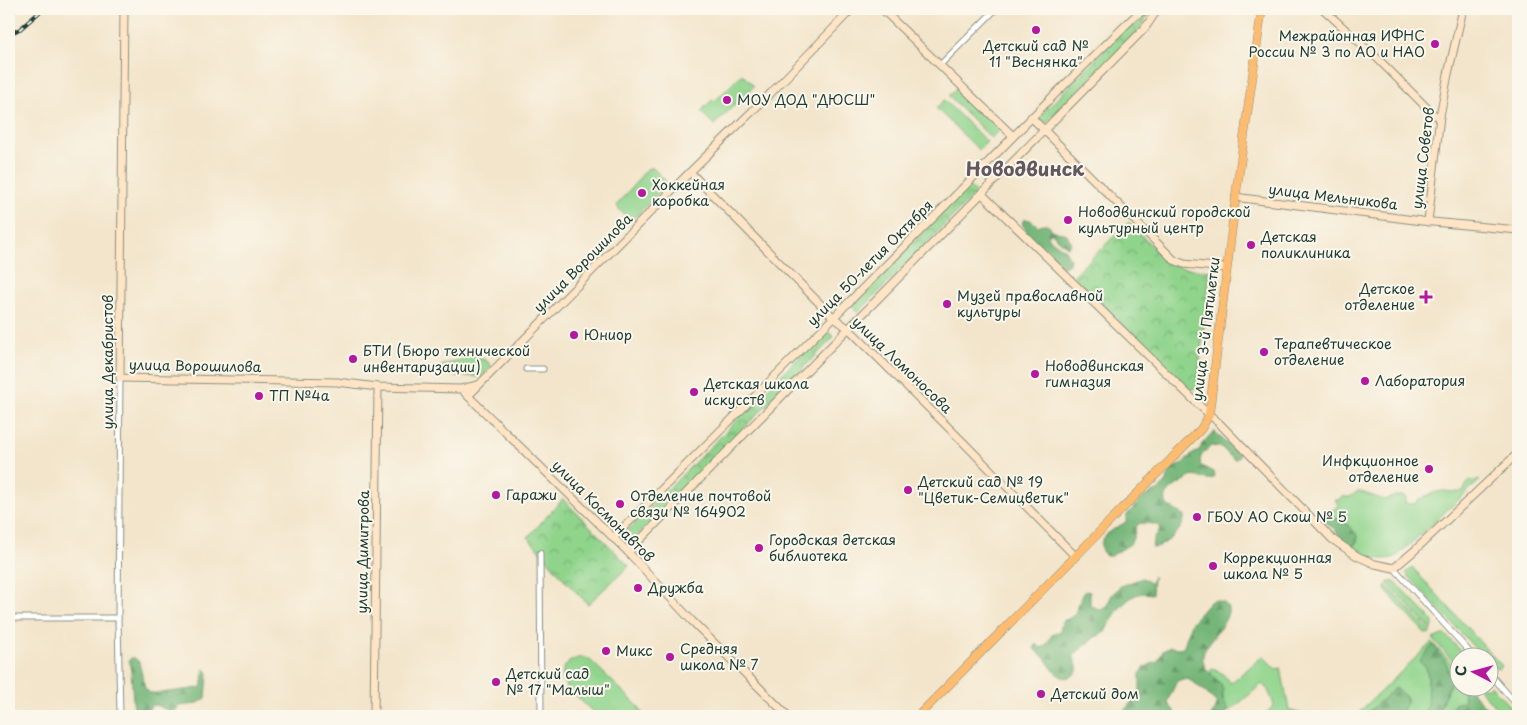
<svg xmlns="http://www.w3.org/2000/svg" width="1527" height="725" font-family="'Playpen Sans',sans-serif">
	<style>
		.grass { fill: #90d48c; stroke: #588860 }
		.forest { fill: url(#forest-firs); stroke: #4a7a56 }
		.park { fill: url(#park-crowns); stroke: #588860 }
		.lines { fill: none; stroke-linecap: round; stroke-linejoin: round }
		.street-casing { stroke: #899180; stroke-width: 7 }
		.secondary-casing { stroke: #899180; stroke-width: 9 }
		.primary-casing { stroke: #899180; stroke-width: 9 }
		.street { stroke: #fff; stroke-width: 5 }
		.secondary { stroke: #ffe4c6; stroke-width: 7 }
		.primary { stroke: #febc70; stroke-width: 8 }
		.rail-casing { stroke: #1f3d34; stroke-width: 4 }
		.rail { stroke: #fbf7ec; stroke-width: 2; stroke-dasharray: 5.5; stroke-linecap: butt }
		.poi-dot { fill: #b5179e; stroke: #fbf7ec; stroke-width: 2 }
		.labels { text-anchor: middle; stroke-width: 4; stroke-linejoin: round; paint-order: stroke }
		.poi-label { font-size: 14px; fill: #1f3d34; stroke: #fbf7ec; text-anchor: start }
		.street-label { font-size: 14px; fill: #1f3d34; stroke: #fbf7ec }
		.district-label { font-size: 19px; font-weight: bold; fill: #625960; stroke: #fbf7ec }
	</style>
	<defs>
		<pattern id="forest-firs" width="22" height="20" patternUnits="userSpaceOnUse" patternTransform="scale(1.25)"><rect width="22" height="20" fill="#74b678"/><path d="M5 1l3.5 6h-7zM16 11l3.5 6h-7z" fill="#5f9563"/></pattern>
		<pattern id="park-crowns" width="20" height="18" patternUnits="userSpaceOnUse" patternTransform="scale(1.25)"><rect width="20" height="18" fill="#90d48c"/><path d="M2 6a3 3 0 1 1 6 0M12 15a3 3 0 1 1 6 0" fill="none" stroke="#75ad73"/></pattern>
	</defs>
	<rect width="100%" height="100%" fill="#fbf7ec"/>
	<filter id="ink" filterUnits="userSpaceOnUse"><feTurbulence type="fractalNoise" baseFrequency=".02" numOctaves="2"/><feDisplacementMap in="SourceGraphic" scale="10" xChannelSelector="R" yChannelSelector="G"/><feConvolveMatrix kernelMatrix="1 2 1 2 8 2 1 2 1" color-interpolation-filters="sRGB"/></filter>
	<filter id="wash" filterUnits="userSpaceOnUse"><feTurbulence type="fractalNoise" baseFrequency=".0096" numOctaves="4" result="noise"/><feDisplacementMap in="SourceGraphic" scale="20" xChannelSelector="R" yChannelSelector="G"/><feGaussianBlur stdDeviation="1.12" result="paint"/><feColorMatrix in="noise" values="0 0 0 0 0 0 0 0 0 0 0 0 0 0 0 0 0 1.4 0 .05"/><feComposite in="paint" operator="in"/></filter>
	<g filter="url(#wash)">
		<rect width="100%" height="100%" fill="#f3e5cb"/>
		<!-- grass -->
		<g class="grass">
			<path d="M742,74L754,86L714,125L701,111L713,99L715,101Z"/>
			<path d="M957,87L1000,129L991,138L949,96Z"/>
			<path d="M944,100L987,142L979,150L936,108Z"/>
			<path d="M649,168H653L666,181V185L633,219C627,219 619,211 617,205L647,169Z"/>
			<path d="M474,355L487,361L492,367L481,377L440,375L441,366Z"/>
			<path d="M1478,480H1480L1397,556C1382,563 1360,557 1348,545L1353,546L1357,542L1358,536C1348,525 1343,518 1327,516L1324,520L1326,523L1315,515L1320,512H1330L1339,505L1335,500H1339L1341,497H1350L1358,491L1385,500L1395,496H1404L1406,498L1405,503L1414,504C1422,498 1431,492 1443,491C1451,491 1456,494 1463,491L1469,481Z"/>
			<path d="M1412,567L1502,666L1499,669L1492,667L1490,665V658L1483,657L1406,573Z"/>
			<path d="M1390,582H1395L1432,620L1433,624L1432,630L1387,583Z"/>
			<path d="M1386,585L1431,632L1429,634L1425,633L1385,590Z"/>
			<path d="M1442,635H1446L1466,657L1460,658L1459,668L1433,639Z"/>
			<path d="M1432,642L1459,672L1460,688H1463L1464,702L1452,708L1455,716H1437L1444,697L1450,686L1451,681L1450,672L1426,667C1428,677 1431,700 1426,709C1425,712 1423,714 1421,716H1398L1407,702V698L1395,688L1364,716H1355Z"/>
			<path d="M1263,656L1276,669L1281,668L1289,710L1308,716H1263L1274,705L1268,690L1262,684L1230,711L1227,712L1228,708L1223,700V691L1218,682L1211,674V669C1219,669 1226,676 1230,683L1232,682Z"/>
			<path d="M582,657L589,659L637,705L642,713V716H597L566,686C557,671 566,660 582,657Z"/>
			<path d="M1490,684L1518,716H1504L1478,688H1490Z"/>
		</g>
		<!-- forest -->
		<g class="forest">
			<path d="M1025,219L1030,220L1038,226C1050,220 1047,229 1057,232C1060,233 1064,233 1067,234L1071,243L1068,247L1059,241L1052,233H1049L1047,237L1065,250L1070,259L1069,264L1064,267H1061L1044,252L1038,242L1032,241L1023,225L1022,222Z"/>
			<path d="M1214,431L1238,454L1239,457L1236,459H1233L1221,447L1211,446C1204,452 1198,456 1201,466L1214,472L1215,476L1214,478C1204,482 1198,474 1190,477C1189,477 1185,481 1183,481C1175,487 1161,493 1167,505L1184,516C1186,529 1164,546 1153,548C1150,539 1159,535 1160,527L1155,524L1140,523L1136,527L1134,536L1130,544L1111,556H1106L1102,551L1101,544L1103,539L1109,532L1126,522L1127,515L1139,501L1151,493L1158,491L1165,483L1172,468L1184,463L1191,455L1199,451L1202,444Z"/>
			<path d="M1329,516C1346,521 1346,524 1358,536L1355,545H1348L1339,536L1335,529L1326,523L1325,518Z"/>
			<path d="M1153,576L1152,594C1149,594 1147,593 1144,593C1126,594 1112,618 1105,632L1100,635L1095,637L1074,655V658L1077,666V672C1063,686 1054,671 1046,660C1043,655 1038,653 1034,649L1036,644L1041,648C1048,645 1049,640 1052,635L1060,632L1062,621C1081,617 1075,602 1086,591L1090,592V605L1098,609H1102L1106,607L1112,595L1120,586L1143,578L1151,584Z"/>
			<path d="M1213,600C1251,604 1206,639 1203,655C1201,671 1216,675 1222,687C1224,691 1221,695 1223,699C1226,707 1231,705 1225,716H1210C1214,712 1218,708 1216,702L1196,684L1186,678L1177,681L1169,698L1168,704L1173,709L1176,716H1120L1140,691V674L1145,667L1158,661L1163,651L1170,647L1180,648L1184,646L1191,623L1210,602Z"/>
			<path d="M1433,645L1447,664L1451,681L1444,697L1437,716H1421L1427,708L1428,677L1426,667L1419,661Z"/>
			<path d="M131,658H135L139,662L145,688L150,693H161L199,688C206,684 202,676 204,669L207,671L208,674L206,698C196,706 192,704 180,706L174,712C166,712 161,705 152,705L148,710L147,716H136L133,702L131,671L129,661Z"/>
			<path d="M1395,688L1407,698V702L1398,716H1364Z"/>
			<path d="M1463,688H1468L1494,716H1455L1452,708L1455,704L1464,701Z"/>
		</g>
		<!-- park -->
		<g class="park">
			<path d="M1146,12L1149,15L1136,33L1045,124L1039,117L1129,25Z"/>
			<path d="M969,186L976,193L858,313L851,306Z"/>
			<path d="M1129,222L1168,263L1182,268L1210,271L1197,388L1190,390L1073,276Z"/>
			<path d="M826,330L834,337L633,540L626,532Z"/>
			<path d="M563,499L629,566L588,604L569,585L528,537Z"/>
		</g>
	</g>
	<g filter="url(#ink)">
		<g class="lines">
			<!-- street casing -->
			<g class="street-casing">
				<g id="street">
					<path d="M940,65L996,9"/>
					<path d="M526,369H543"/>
					<path d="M540,553L541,716"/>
					<path d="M1394,568L1475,658"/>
					<path d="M9,618H118"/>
					<path d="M1490,674L1518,706"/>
					<path d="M120,716L118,618L120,378"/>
				</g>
			</g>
			<!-- secondary casing -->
			<g class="secondary-casing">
				<g id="secondary">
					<path d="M124,9L120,378L337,382L378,387L461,389L478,385"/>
					<path d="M882,9L1013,136"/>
					<path d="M1323,9L1379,60L1434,115L1440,116"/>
					<path d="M1031,117L1174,260L1184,264L1226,268"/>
					<path d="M690,172L833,317L849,329L964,443L1075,556"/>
					<path d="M982,194L1201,407L1219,423L1332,539L1357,556L1375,564L1394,568L1414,551L1518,453"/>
					<path d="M1236,196L1242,198L1422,221L1518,230"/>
					<path d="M1428,222L1440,116L1448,74L1463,9"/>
					<path d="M465,393L628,552L692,621L788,716"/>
					<path d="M468,396L690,172L771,93L852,9"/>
					<path d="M613,538L952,199L1047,102L1135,16L1146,9"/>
					<path d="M628,552L1145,28L1158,9"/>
					<path d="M374,716L378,387"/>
				</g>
			</g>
			<!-- primary casing -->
			<g class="primary-casing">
				<path id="primary" d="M918,716L1201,429L1209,415L1237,187L1262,9"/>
			</g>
			<!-- street -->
			<use href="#street" class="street"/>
			<!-- secondary -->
			<use href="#secondary" class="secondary"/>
			<!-- primary -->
			<use href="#primary" class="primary"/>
			<!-- rail casing -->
			<g class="rail-casing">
				<path id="rail" d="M9,34L20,29L43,9"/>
			</g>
			<!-- rail -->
			<use href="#rail" class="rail"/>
		</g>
	</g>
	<!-- markers -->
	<g class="poi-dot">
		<circle cx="1036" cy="30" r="5"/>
		<circle cx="1435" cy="44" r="5"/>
		<circle cx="727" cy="100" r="5"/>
		<circle cx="642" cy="193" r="5"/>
		<circle cx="1068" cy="220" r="5"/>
		<circle cx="1251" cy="245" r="5"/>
		<path d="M1423.5 289.5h5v5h5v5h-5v5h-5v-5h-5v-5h5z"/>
		<circle cx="947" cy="304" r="5"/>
		<circle cx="574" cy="335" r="5"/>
		<circle cx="1264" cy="352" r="5"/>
		<circle cx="353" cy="359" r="5"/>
		<circle cx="1035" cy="374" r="5"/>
		<circle cx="1365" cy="381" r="5"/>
		<circle cx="694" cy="392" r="5"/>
		<circle cx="259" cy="396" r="5"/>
		<circle cx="1429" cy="469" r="5"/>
		<circle cx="908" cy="490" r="5"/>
		<circle cx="496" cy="495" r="5"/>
		<circle cx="620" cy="504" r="5"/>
		<circle cx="1197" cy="517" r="5"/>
		<circle cx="759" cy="548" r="5"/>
		<circle cx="1213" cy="566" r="5"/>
		<circle cx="638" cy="588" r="5"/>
		<circle cx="606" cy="651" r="5"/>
		<circle cx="670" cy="657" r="5"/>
		<circle cx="496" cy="682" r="5"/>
		<circle cx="1041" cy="694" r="5"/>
	</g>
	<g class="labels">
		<!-- poi labels -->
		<g class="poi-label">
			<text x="1425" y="41" text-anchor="end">Межрайонная ИФНС<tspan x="1425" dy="16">России № 3 по АО и НАО</tspan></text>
			<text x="1036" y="51" text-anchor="middle">Детский сад №<tspan x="1036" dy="16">11 "Веснянка"</tspan></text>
			<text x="737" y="105">МОУ ДОД "ДЮСШ"</text>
			<text x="652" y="190">Хоккейная<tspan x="652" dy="16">коробка</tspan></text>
			<text x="1078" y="217">Новодвинский городской<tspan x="1078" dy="16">культурный центр</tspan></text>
			<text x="1261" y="242">Детская<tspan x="1261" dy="16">поликлиника</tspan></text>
			<text x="1415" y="294" text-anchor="end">Детское<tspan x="1415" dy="16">отделение</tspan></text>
			<text x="957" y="301">Музей православной<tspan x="957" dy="16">культуры</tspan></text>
			<text x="584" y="340">Юниор</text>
			<text x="1274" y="349">Терапевтическое<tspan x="1274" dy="16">отделение</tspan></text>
			<text x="363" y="356">БТИ (Бюро технической<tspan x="363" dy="16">инвентаризации)</tspan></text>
			<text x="1045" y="371">Новодвинская<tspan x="1045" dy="16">гимназия</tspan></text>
			<text x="1375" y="386">Лаборатория</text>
			<text x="704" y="389">Детская школа<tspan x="704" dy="16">искусств</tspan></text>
			<text x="269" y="401">ТП №4а</text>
			<text x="1419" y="466" text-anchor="end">Инфкционное<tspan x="1419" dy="16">отделение</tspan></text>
			<text x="918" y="487">Детский сад № 19<tspan x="918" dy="16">"Цветик-Семицветик"</tspan></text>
			<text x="506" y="500">Гаражи</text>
			<text x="630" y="501">Отделение почтовой<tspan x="630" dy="16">связи № 164902</tspan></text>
			<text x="1207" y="522">ГБОУ АО Скош № 5</text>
			<text x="769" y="545">Городская детская<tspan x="769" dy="16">библиотека</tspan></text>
			<text x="1223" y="563">Коррекционная<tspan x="1223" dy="16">школа № 5</tspan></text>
			<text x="648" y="593">Дружба</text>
			<text x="680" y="654">Средняя<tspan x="680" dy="16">школа № 7</tspan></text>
			<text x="616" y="656">Микс</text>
			<text x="506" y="679">Детский сад<tspan x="506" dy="16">№ 17 "Малыш"</tspan></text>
			<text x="1051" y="699">Детский дом</text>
		</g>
		<!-- street labels -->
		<g class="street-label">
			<text transform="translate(1423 158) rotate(-83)" y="5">улица Советов</text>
			<text transform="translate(1333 197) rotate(7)" y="5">улица Мельникова</text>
			<text transform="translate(583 263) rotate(-45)" y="5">улица Ворошилова</text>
			<text transform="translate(870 263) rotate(-45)" y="5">улица 50-летия Октября</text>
			<text transform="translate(1206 329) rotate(-83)" y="5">улица 3-й Пятилетки</text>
			<text transform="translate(108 362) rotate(-90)" y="5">улица Декабристов</text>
			<text transform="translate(902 365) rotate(44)" y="5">улица Ломоносова</text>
			<text transform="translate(195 366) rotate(1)" y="5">улица Ворошилова</text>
			<text transform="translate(603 511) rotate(45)" y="5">улица Космонавтов</text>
			<text transform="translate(363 552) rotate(-89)" y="5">улица Димитрова</text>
		</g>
		<!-- district labels -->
		<g class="district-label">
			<text x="1025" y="176">Новодвинск</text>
		</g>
	</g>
	<!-- margin -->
	<rect width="1527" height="725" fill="none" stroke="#fbf7ec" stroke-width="30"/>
	<!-- north arrow -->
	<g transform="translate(1474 672) rotate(276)"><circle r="24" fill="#fbf7ec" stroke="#a3ada2"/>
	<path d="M0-4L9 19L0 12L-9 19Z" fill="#b5179e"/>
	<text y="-8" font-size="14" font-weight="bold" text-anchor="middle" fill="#1f3d34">С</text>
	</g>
</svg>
